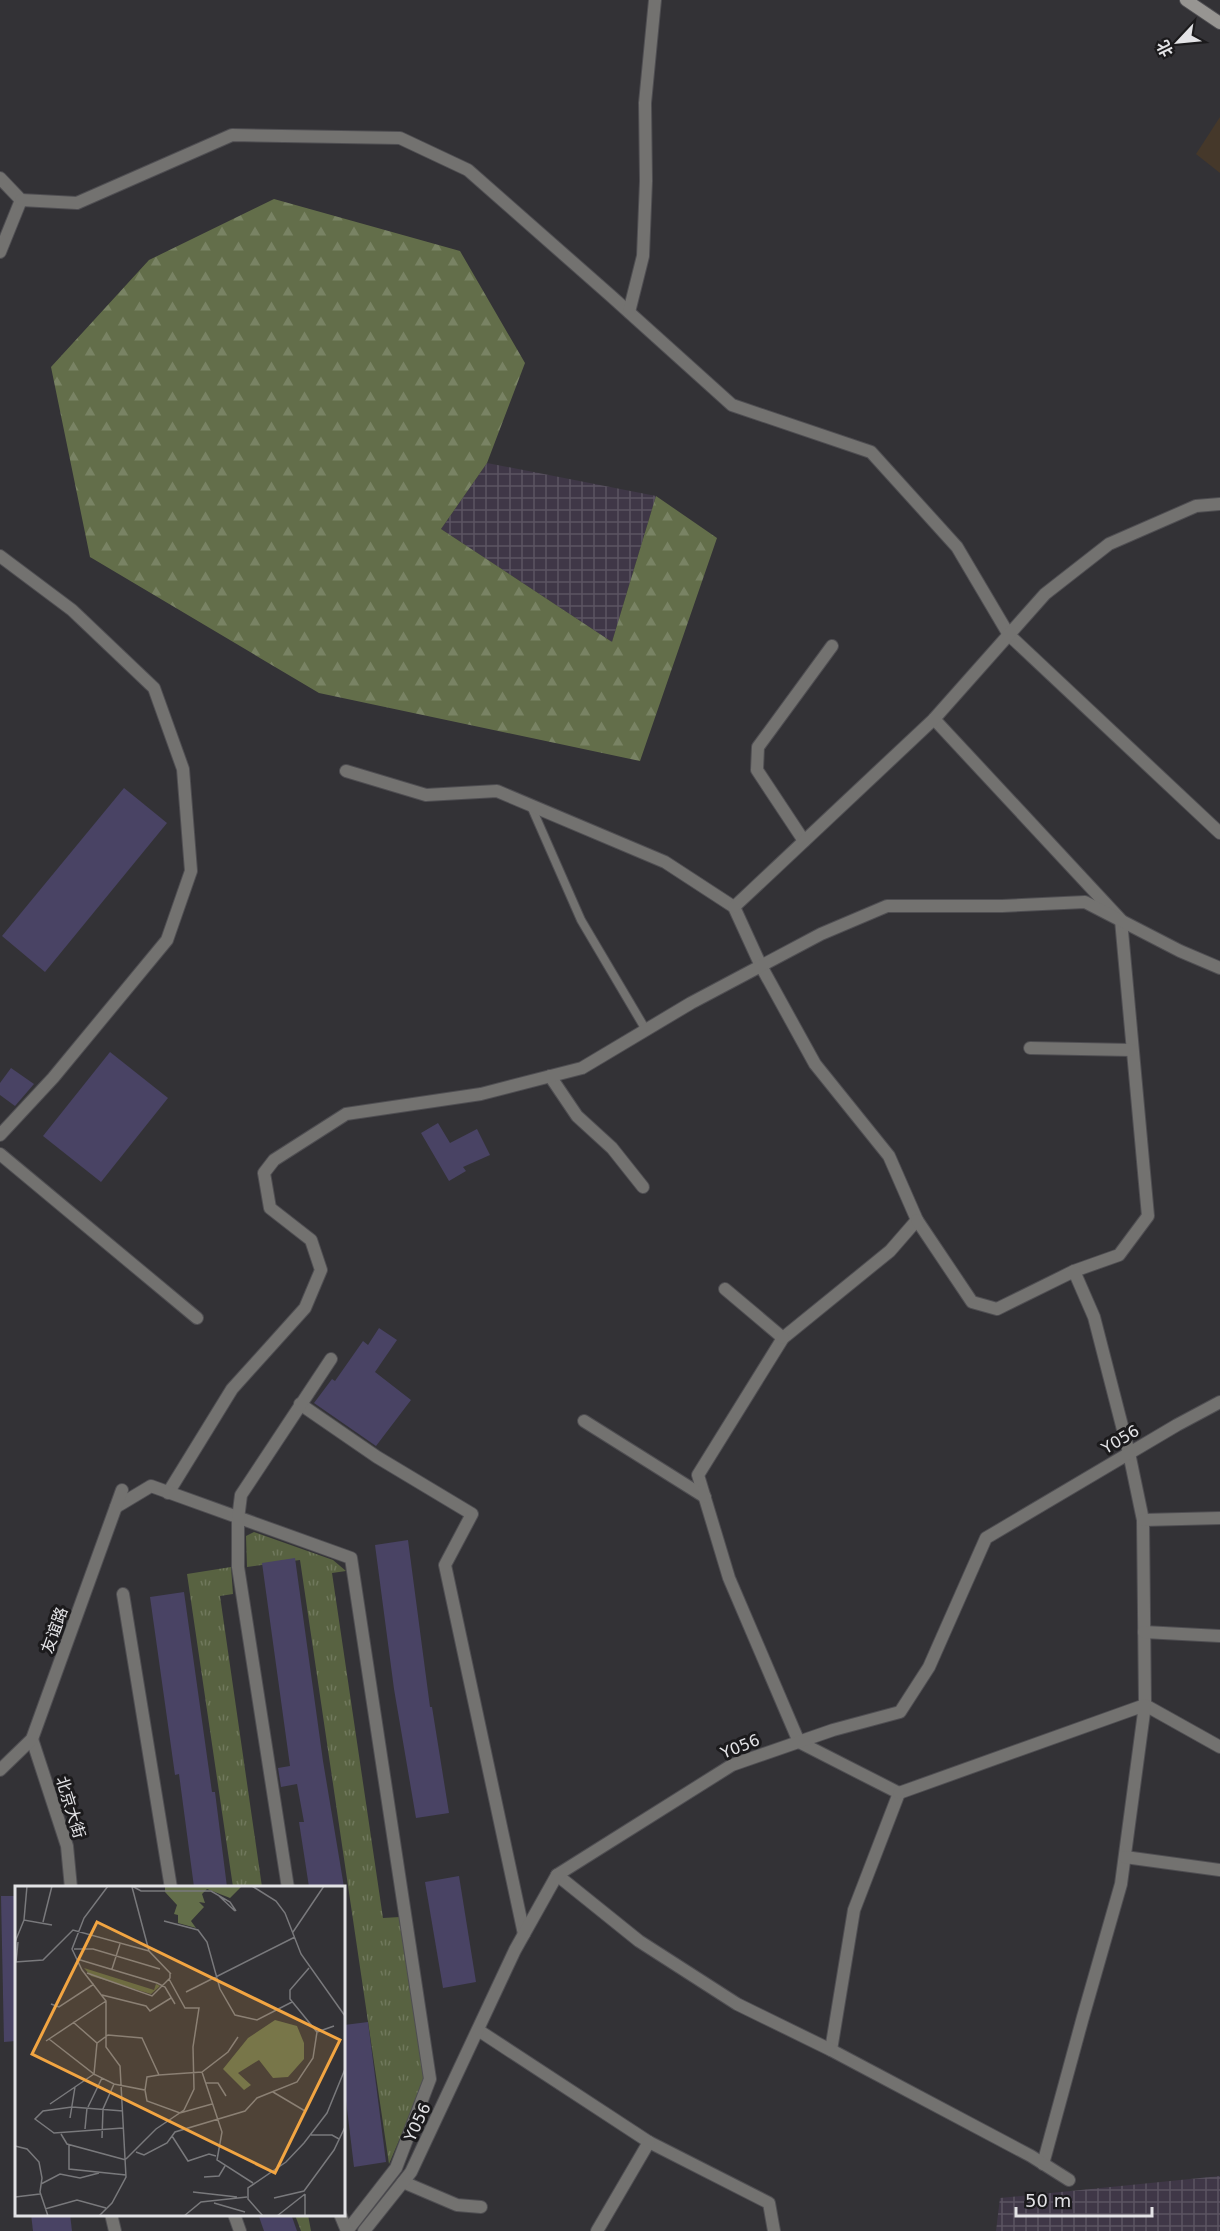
<svg xmlns="http://www.w3.org/2000/svg" width="1220" height="2231" font-family="'DejaVu Sans','Noto Sans SC',sans-serif">
	<style>
		.commercial { fill: #45382a }
		.industrial { fill: url(#industrial-grid) }
		.grass { fill: url(#grass-tufts) }
		.forest { fill: url(#forest-firs) }
		.building { fill: #494364 }
		.lines { fill: none; stroke-linecap: round; stroke-linejoin: round }
		.service-casing { stroke: #4f4e52; stroke-width: 10 }
		.minor-casing { stroke: #4f4e52; stroke-width: 14 }
		.tertiary-casing { stroke: #4f4e52; stroke-width: 14 }
		.secondary-casing { stroke: #4f4e52; stroke-width: 14 }
		.service { stroke: #737270; stroke-width: 8 }
		.minor { stroke: #737270; stroke-width: 12 }
		.tertiary { stroke: #737270; stroke-width: 12 }
		.secondary { stroke: #979592; stroke-width: 12 }
		.labels { text-anchor: middle; stroke-width: 6; stroke-linejoin: round; paint-order: stroke }
		.street-label { font-size: 16px; fill: #e3e3e6; stroke: #1b1a1c }
		.inset-road { fill: none; stroke: #79797c; stroke-width: 1.5 }
		.view { fill: #f2a542; fill-opacity: 0.15; stroke: #f2a542; stroke-width: 3 }
		.inset-edge { fill: none; stroke: #e3e3e6; stroke-width: 3 }
	</style>
	<defs>
		<pattern id="industrial-grid" width="8" height="8" patternUnits="userSpaceOnUse" patternTransform="scale(1.5)"><rect width="8" height="8" fill="#3f3747"/><path d="M0 4h8M4 0v8" fill="none" stroke="#5b5462"/></pattern>
		<pattern id="grass-tufts" width="24" height="20" patternUnits="userSpaceOnUse" patternTransform="scale(1.5)"><rect width="24" height="20" fill="#586241"/><path d="M3 7l-1-3M5 7V3M7 7l1-3M15 17l-1-3M17 17v-4M19 17l1-3" fill="none" stroke="#70785c"/></pattern>
		<pattern id="forest-firs" width="22" height="20" patternUnits="userSpaceOnUse" patternTransform="scale(1.5)"><rect width="22" height="20" fill="#636e4a"/><path d="M5 1l3.5 6h-7zM16 11l3.5 6h-7z" fill="#798364"/></pattern>
	</defs>
	<rect width="100%" height="100%" fill="#333236"/>
	<!-- commercial -->
	<path class="commercial" d="M1220,117V173L1196,154Z"/>
	<!-- industrial -->
	<g class="industrial">
		<path d="M487,463L656,496L612,642L441,529Z"/>
		<path d="M1220,2176V2231H996L1000,2198Z"/>
	</g>
	<!-- grass -->
	<g class="grass">
		<path d="M254,1532L333,1560L346,1571L332,1573L383,1918L400,1917L425,2079L389,2164L300,1560L247,1567L246,1536Z"/>
		<path d="M231,1567L233,1594L220,1596L262,1887H233L187,1574Z"/>
		<path d="M295,2215H308L311,2231H301Z"/>
	</g>
	<!-- forest -->
	<path class="forest" d="M274,199L460,251L525,363L487,463L441,529L612,642L656,496L717,538L640,761L319,693L90,557L51,367L149,260Z"/>
	<!-- building -->
	<g class="building">
		<path d="M124,788L167,823L45,972L2,936Z"/>
		<path d="M110,1052L168,1098L101,1182L43,1136Z"/>
		<path d="M11,1068L34,1084L15,1106L0,1095V1083Z"/>
		<path d="M438,1123L450,1143L477,1129L490,1155L463,1167L466,1171L449,1181L421,1133Z"/>
		<path d="M379,1328L397,1340L375,1372L411,1400L376,1446L314,1403L332,1379L335,1381L363,1341L368,1345Z"/>
		<path d="M408,1540L430,1707H432L449,1813L416,1818L394,1689L375,1545Z"/>
		<path d="M295,1558L323,1761L344,1887H309L299,1822H304L297,1784L281,1787L278,1768L290,1766L262,1563Z"/>
		<path d="M184,1592L212,1792H215L227,1887H194L179,1774L175,1775L150,1597Z"/>
		<path d="M459,1876L476,1982L443,1988L425,1882Z"/>
		<path d="M1,1896H16V2041L4,2042Z"/>
		<path d="M368,2022L386,2162L354,2167L344,2084V2025Z"/>
		<path d="M31,2214H70L72,2231H33Z"/>
		<path d="M258,2214H291L297,2231H264Z"/>
	</g>
	<g class="lines">
		<!-- service casing -->
		<g class="service-casing">
			<path id="service" d="M531,806L581,920L646,1030"/>
		</g>
		<!-- minor casing -->
		<g class="minor-casing">
			<g id="minor">
				<path d="M0,178L21,200L0,252"/>
				<path d="M21,200L77,203L232,135L400,138L468,170L611,296L732,405L871,452L957,547L1009,635L1220,833"/>
				<path d="M629,312L643,256L646,181L645,103L655,0"/>
				<path d="M0,556L72,610L154,688L183,769L191,871L167,940L53,1078L0,1135"/>
				<path d="M934,719L1121,920L1148,1216L1119,1255L1074,1271"/>
				<path d="M346,771L426,795L497,791L665,862L734,907L761,966L815,1064L889,1156L917,1220L890,1251L783,1338L698,1475L729,1578L799,1742L899,1793L854,1910L831,2050"/>
				<path d="M804,841L757,770L758,747L832,646"/>
				<path d="M734,907L934,719L1045,594L1109,544L1196,506L1220,504"/>
				<path d="M1030,1048L1131,1050"/>
				<path d="M550,1076L577,1116L612,1148L643,1187"/>
				<path d="M0,1154L197,1318"/>
				<path d="M917,1220L972,1302L997,1309L1074,1271L1094,1317L1129,1453L1143,1520L1145,1705L1220,1747"/>
				<path d="M725,1289L783,1338"/>
				<path d="M300,1404L377,1457L472,1514L445,1565L524,1934"/>
				<path d="M584,1421L705,1497"/>
				<path d="M168,1493L232,1389L305,1308L321,1270L311,1240L270,1208L264,1173L274,1160L346,1114L481,1094L582,1068L691,1003L821,934L887,906H1002L1085,902L1180,951L1220,968"/>
				<path d="M116,1507L151,1486L351,1558L430,2079L396,2168L347,2231"/>
				<path d="M1143,1520L1220,1518"/>
				<path d="M123,1594L171,1888"/>
				<path d="M1144,1632L1220,1636"/>
				<path d="M899,1793L1145,1705L1121,1884L1083,2017L1043,2164"/>
				<path d="M1125,1857L1220,1870"/>
				<path d="M557,1875L639,1941L737,2004L831,2050L1031,2156L1069,2180"/>
				<path d="M288,1888L238,1567V1519L241,1495L331,1359"/>
				<path d="M478,2030L649,2142L769,2203L774,2231"/>
				<path d="M403,2182L457,2205L481,2207"/>
				<path d="M234,2214L240,2231"/>
				<path d="M340,2214L347,2231"/>
				<path d="M597,2231L649,2142"/>
			</g>
		</g>
		<!-- tertiary casing -->
		<g class="tertiary-casing">
			<g id="tertiary">
				<path d="M32,1739L67,1846L71,1888"/>
				<path d="M0,1770L32,1739L122,1490"/>
				<path d="M111,2214L115,2231"/>
				<path d="M364,2231L411,2172L515,1950L557,1875L732,1765L833,1730L900,1712L929,1667L986,1538L1177,1425L1220,1402"/>
			</g>
		</g>
		<!-- secondary casing -->
		<g class="secondary-casing">
			<path id="secondary" d="M1186,0L1220,23"/>
		</g>
		<!-- service -->
		<use href="#service" class="service"/>
		<!-- minor -->
		<use href="#minor" class="minor"/>
		<!-- tertiary -->
		<use href="#tertiary" class="tertiary"/>
		<!-- secondary -->
		<use href="#secondary" class="secondary"/>
	</g>
	<g class="labels">
		<!-- street labels -->
		<g class="street-label">
			<text transform="translate(1120 1439) rotate(-31)" y="6">Y056</text>
			<text transform="translate(54 1630) rotate(-70)" y="6">友谊路</text>
			<text transform="translate(740 1746) rotate(-22)" y="6">Y056</text>
			<text transform="translate(71 1807) rotate(73)" y="6">北京大街</text>
			<text transform="translate(417 2122) rotate(-65)" y="6">Y056</text>
		</g>
	</g>
	<!-- overview -->
	<g transform="translate(15 1886)">
		<rect width="330" height="330" fill="#333236"/>
		<path d="M69,82L139,104L141,98L145,100L136,108L76,90Z" fill="#586241"/>
		<path d="M227,0L215,12L192,3L187,8L190,17L184,16L189,21L176,35L181,42L163,37V29L159,28L162,19L150,6V1ZM260,134L282,140L289,157V173L273,191L258,192L244,174L223,187L236,199L229,204L208,183L233,152Z" fill="#636e4a"/>
		<path class="inset-road" d="M117,0L126,5H196L215,16L221,25M237,0L261,15L270,27L286,68L330,130M117,1L134,65L156,88M204,10L220,25M9,34L12,0M149,35L183,44L192,56L205,103L220,129L242,134L277,116M28,36L37,0M278,46L309,0M0,56L9,34L37,39M59,63H78L145,83M62,73L142,97L150,101L160,118M0,76L28,74L58,44L134,65M1,76L3,56M294,82L275,104V113L302,146L319,140M97,83L105,58M72,87L137,110L155,92V87M171,106L280,51M87,109L131,120L135,125L156,112M36,118L44,121L79,98M58,136L82,157L93,149L127,152L144,189L187,186L213,166L223,151M34,153L79,188L82,157M31,155L91,115M187,186L207,246L202,274L238,297M191,197H203L211,210M130,204L132,215L165,227L197,218M258,206L290,225M35,218L79,188L99,198L130,204L132,191L144,189M73,221L87,192M108,225L57,221L28,225L20,233L39,247L108,242M55,232L60,201M70,243L72,222M46,248L52,258L111,274M296,249H317L324,253M157,250L173,275L194,268L201,270M87,252L88,223L99,198M54,259V283L111,289M0,260L12,263L24,276L27,292L25,306L33,330M121,266L129,269L152,257L160,246L230,225L242,212L282,196L298,172L302,146M111,273L141,243L169,224L179,203L178,161L184,122H170L154,93M189,291L204,290L210,280M26,298L45,288L65,292L84,287M178,306L222,311M290,308V330M0,311L25,308M259,312L289,305L319,264L330,241M199,317L230,326M30,323L62,314L91,322M84,330L97,317L111,291L105,180L91,161V115L67,84L57,63L69,32L93,0M169,330L186,316L232,311M248,330L233,313V302L271,276L289,257L312,227L330,183M262,330L290,308"/>
		<path class="view" d="M82,36L325,154L260,287L17,168Z"/>
		<rect width="330" height="330" class="inset-edge"/>
	</g>
	<!-- north arrow -->
	<g transform="translate(1178 42) rotate(244)" stroke="#1b1a1c" stroke-width="4.5" paint-order="stroke">
	<path d="M0-4.5L10 22L0 15L-10 22Z" fill="#e3e3e6"/>
	<text y="-9" font-size="16" font-weight="bold" text-anchor="middle" fill="#e3e3e6">北</text>
	</g>
	<!-- scale -->
	<path d="M1016 2207v9h136v-9" fill="none" stroke="#e3e3e6" stroke-width="3"/>
	<text x="1025" y="2207" font-size="18" fill="#e3e3e6" stroke="#1b1a1c" stroke-width="4.5" paint-order="stroke">50 m</text>
</svg>
